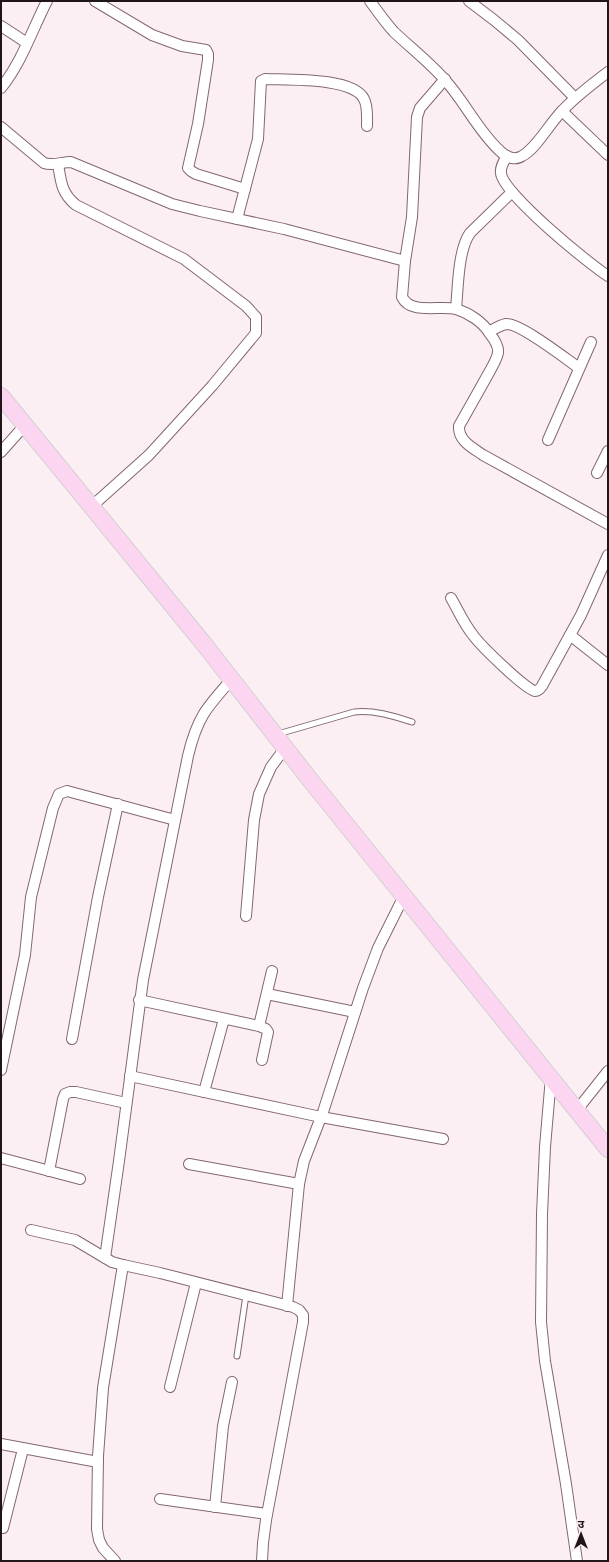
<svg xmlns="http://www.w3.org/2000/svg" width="609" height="1562" font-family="Commissioner,'Noto Sans Devanagari',sans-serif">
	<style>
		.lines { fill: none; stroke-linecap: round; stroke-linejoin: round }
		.lane-casing { stroke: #83676f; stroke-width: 7 }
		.street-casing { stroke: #83676f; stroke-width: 12 }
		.primary-casing { stroke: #d2d0d1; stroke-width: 18 }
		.lane { stroke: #fff; stroke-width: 5 }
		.street { stroke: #fff; stroke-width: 10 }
		.primary { stroke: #fcd6f1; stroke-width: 16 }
	</style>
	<rect width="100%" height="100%" fill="#fceff3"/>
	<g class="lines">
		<!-- lane casing -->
		<g class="lane-casing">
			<g id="lane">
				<path d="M278,734L354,712C375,710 393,716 412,722"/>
				<path d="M237,1356L246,1295"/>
			</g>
		</g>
		<!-- street casing -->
		<g class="street-casing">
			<g id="street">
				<path d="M95,1L152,35L182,46L206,50L208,54V60L198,124L188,168L191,171L196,174L245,189"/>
				<path d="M370,1C378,12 385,22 394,32C411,48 429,62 445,80C465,102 478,131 500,151C506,157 515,161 522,156C536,149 550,123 562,111C576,96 592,84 608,72"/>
				<path d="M469,1L494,20L518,40L575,98"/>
				<path d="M1,26L27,43"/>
				<path d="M445,79L420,108L417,117L412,217L405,261L402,297C411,315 439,305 456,309C469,313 483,322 490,334C494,339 499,346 498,353C496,362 490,370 486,378C477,394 468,410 459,426C458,441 473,448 483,455L608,524"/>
				<path d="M1,88C22,62 32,30 47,1"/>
				<path d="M562,111L608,155"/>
				<path d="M1,127L44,163C53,166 62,162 71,162L172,204L200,211L284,229L405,261"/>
				<path d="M507,156C504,161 500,167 501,173C502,193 589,264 608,276"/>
				<path d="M58,164C61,181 61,193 76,205L184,259L246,306L256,317V333L212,386L149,455L91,507"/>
				<path d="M237,219L258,139L261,81L265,79C287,80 353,77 364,99C368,106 367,118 367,126"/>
				<path d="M456,309C458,288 458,250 470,233L512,192"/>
				<path d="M489,332C494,329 500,325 506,324C520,323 566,359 579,368"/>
				<path d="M548,440L591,342"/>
				<path d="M1,452L25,425"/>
				<path d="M597,473L608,451"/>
				<path d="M451,598C458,610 464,624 473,635C479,644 527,691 535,691C538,691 540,689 542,686L581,615L608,555"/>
				<path d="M570,635L608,665"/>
				<path d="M246,916L254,820L259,794L271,767L285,748"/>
				<path d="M267,994L355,1012"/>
				<path d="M139,1000L259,1026L266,1029L268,1032L262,1060"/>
				<path d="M259,1026L272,971"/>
				<path d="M72,1039L98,897L118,804"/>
				<path d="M1,1070L25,955L31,897L53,808L59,794L67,791L175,820"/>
				<path d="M130,1076L321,1117L443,1139"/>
				<path d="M551,1077L545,1147L542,1214L541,1322L545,1361L566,1484L577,1561"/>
				<path d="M204,1092L224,1019"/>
				<path d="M577,1110L608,1071"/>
				<path d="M1,1158L80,1179"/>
				<path d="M189,1164L299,1184"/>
				<path d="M49,1171L63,1099L65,1094L70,1092H76L126,1103"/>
				<path d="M31,1230L75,1240L112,1262L123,1265L160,1273L293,1307L299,1310L303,1315V1322L266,1520L263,1543L262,1561"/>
				<path d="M105,1258L119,1161L143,980L188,756C197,718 206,708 232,679"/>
				<path d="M287,1306L299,1184L304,1161L323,1112L363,988L378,948L404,896"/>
				<path d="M170,1387L196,1283"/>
				<path d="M1,1444L98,1462"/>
				<path d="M160,1499L267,1514"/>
				<path d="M215,1507L223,1426L232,1382"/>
				<path d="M3,1528L23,1449"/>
				<path d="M115,1561L103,1548L99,1540L97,1529L98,1456L103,1388L123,1265"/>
			</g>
		</g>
		<!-- primary casing -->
		<g class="primary-casing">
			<path id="primary" d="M1,396L204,644L311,781L608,1149"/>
		</g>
		<!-- lane -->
		<use href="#lane" class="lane"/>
		<!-- street -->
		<use href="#street" class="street"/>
		<!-- primary -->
		<use href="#primary" class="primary"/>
	</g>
	<!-- border -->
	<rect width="609" height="1562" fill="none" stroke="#201519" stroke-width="4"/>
	<!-- north arrow -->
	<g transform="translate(581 1534)" stroke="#fceff3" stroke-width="3" paint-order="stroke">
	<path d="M0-3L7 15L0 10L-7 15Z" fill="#201519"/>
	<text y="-6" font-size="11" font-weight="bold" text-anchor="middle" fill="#201519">उ</text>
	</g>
</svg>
